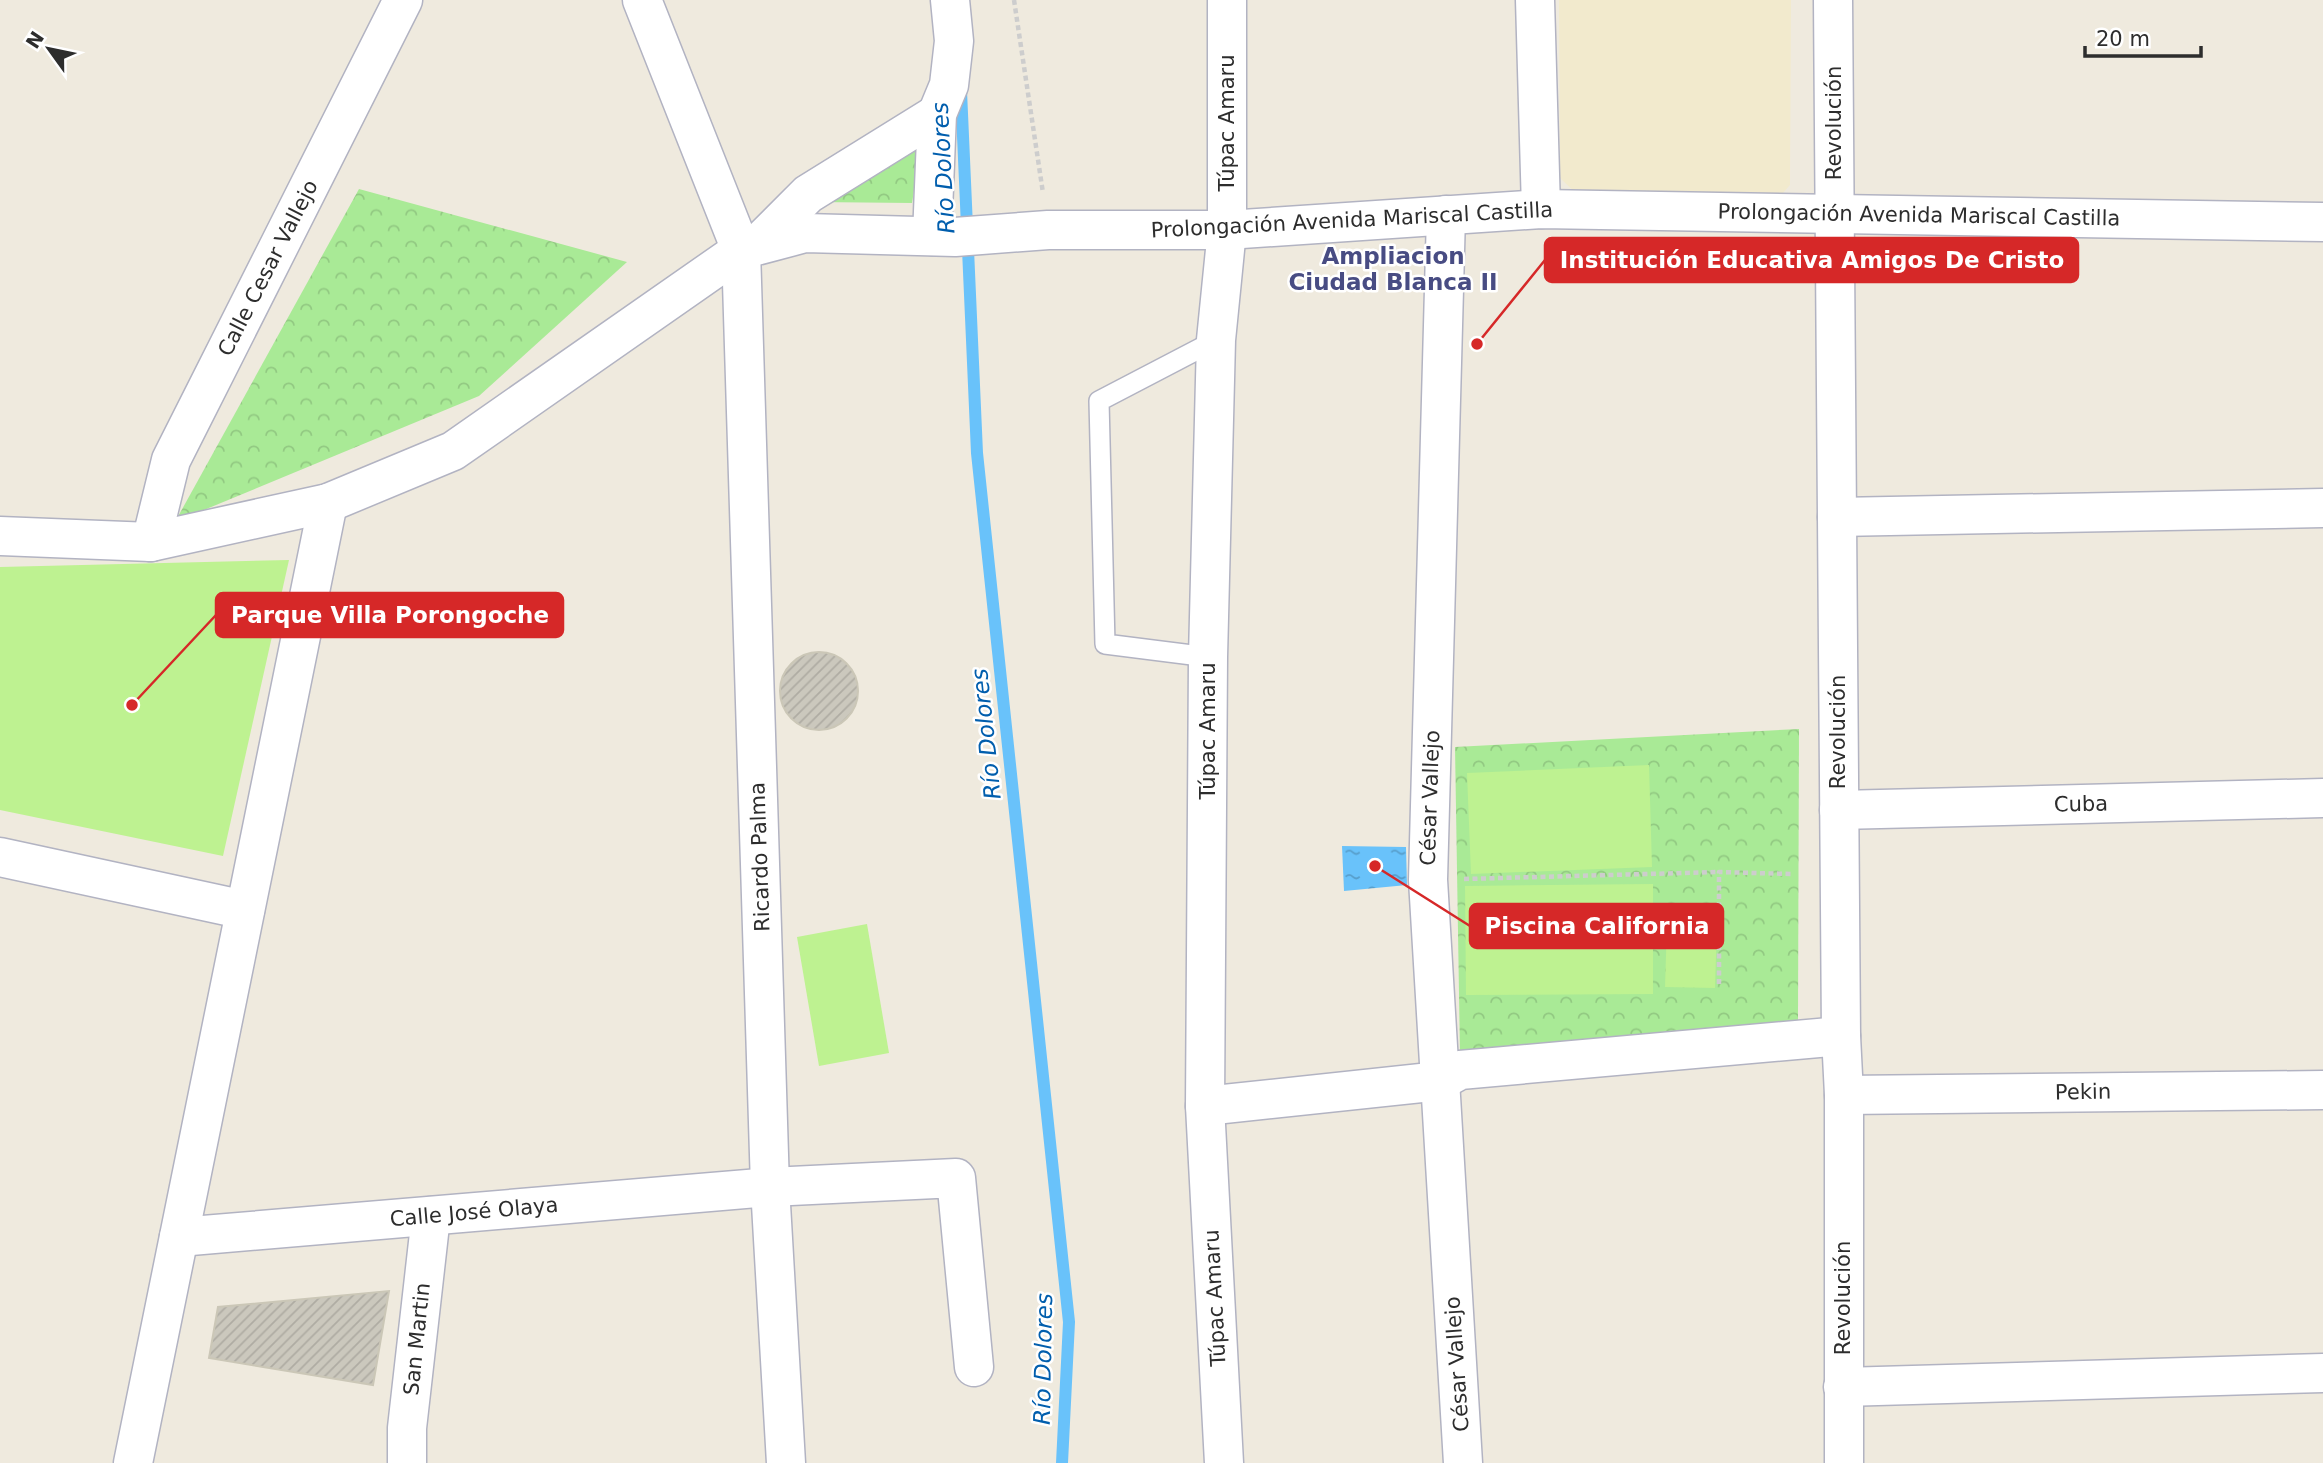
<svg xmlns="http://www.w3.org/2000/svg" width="2323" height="1463" font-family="'DejaVu Sans',sans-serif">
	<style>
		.education { fill: #f2eacd }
		.park { fill: url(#park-crowns) }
		.pitch { fill: #bef291 }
		.water { fill: url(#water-ripples) }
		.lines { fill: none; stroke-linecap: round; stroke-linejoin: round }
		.stream { stroke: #69c2fa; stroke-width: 12 }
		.building { fill: url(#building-hatch); stroke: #cbc7b7; stroke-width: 2 }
		.service-casing { stroke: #b2b3c2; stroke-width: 22 }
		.minor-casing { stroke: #b2b3c2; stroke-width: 41 }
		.tertiary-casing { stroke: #b2b3c2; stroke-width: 41 }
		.secondary-casing { stroke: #b2b3c2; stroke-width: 41 }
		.path { stroke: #cdcdcd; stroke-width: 4.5; stroke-dasharray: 5 3.5; stroke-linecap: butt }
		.service { stroke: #fff; stroke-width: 19 }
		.minor { stroke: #fff; stroke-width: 38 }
		.tertiary { stroke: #fff; stroke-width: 38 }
		.secondary { stroke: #fff; stroke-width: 38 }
		.labels { text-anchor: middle; stroke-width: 5; stroke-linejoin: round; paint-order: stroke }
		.street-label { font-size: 21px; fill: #2d2d2d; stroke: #fff }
		.water-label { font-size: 23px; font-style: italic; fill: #015ead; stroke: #fff }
		.neighbourhood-label { font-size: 23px; font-weight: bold; fill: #484c83; stroke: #fff }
		.leader { fill: none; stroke: #d62828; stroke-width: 2.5 }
		.callout-dot { fill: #d62828; stroke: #fff; stroke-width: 2.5 }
		.callout { fill: #d62828; stroke: #d62828; stroke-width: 2.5 }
		.callout-label { font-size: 23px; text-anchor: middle; font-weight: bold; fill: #fff }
	</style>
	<defs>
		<pattern id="park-crowns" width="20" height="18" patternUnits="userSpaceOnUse" patternTransform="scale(1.75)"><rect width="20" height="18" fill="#a9ea96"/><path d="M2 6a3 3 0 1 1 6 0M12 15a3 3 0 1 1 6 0" fill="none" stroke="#92c982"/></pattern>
		<pattern id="water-ripples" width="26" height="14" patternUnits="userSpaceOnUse" patternTransform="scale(1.75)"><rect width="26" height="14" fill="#69c2fa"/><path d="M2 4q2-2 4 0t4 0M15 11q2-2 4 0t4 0" fill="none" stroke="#579ecb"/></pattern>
		<pattern id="building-hatch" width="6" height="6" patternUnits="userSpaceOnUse" patternTransform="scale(1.75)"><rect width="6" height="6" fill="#cbc8bd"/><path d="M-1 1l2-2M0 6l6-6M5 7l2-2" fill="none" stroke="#afaca3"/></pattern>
	</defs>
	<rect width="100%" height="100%" fill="#efeade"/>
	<!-- education -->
	<path class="education" d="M1559,0H1791L1790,185L1782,194H1577L1560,178Z"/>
	<!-- park -->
	<g class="park">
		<path d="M911,140L921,148L912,203L814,202Z"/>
		<path d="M359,189L627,262L479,396L175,522Z"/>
		<path d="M1799,729L1798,1020L1460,1054L1455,747Z"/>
	</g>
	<!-- pitch -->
	<g class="pitch">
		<path d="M289,560L223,856L0,810V567Z"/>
		<path d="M1649,765L1652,867L1471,874L1467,773Z"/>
		<path d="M1653,884V994L1466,995L1465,886Z"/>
		<path d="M1667,923L1717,925L1715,988L1665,987Z"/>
		<path d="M867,924L889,1053L819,1066L797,937Z"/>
	</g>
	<!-- water -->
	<path class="water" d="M1342,846L1406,847L1407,885L1344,891Z"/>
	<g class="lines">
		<!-- stream -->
		<path class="stream" d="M961,91L977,453L1069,1322L1062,1463"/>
	</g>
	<!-- building -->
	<g class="building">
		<circle cx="819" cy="691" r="39"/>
		<path d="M389,1291L373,1385L209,1358L218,1307Z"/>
	</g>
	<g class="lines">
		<!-- service casing -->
		<g class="service-casing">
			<path id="service" d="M1208,657L1105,644L1099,401L1216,340"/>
		</g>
		<!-- minor casing -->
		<g class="minor-casing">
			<g id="minor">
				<path d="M642,0L741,250L770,1187L786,1463"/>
				<path d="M1535,0L1541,209"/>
				<path d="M1833,0L1841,1036L1844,1095V1463"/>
				<path d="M1446,215L1428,880L1463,1463"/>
				<path d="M932,236L937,114L949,85L954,41L950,0"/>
				<path d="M757,245L808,194L937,114"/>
				<path d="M1837,517L2323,508"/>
				<path d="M151,542L171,460L403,0"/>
				<path d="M1839,810L2323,798"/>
				<path d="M0,857L245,910"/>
				<path d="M1844,1095L2323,1090"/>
				<path d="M1205,1106L1440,1081L1460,1070L1841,1036"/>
				<path d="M179,1237L770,1187L956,1178L974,1367"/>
				<path d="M1843,1387L2323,1373"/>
				<path d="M133,1463L328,503"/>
				<path d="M407,1463V1428L431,1216"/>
			</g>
		</g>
		<!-- tertiary casing -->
		<g class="tertiary-casing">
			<path id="tertiary" d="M1227,230L1541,209L2323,222"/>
		</g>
		<!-- secondary casing -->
		<g class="secondary-casing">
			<g id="secondary">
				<path d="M0,536L151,542L328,503L453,451L741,250L805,233L955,237L1048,230H1227"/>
				<path d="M1224,1463L1205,1106L1208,657L1216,340L1227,230V0"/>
			</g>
		</g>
		<!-- path -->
		<g class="path">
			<path d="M1014,0L1043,193"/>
			<path d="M1464,879L1719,872"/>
			<path d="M1719,984V872L1791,874"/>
		</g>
		<!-- service -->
		<use href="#service" class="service"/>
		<!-- minor -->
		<use href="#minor" class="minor"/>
		<!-- tertiary -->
		<use href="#tertiary" class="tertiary"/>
		<!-- secondary -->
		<use href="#secondary" class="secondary"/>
	</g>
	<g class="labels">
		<!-- street labels -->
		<g class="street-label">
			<text transform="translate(1227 123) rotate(-90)" y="7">Túpac Amaru</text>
			<text transform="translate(1834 123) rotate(-90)" y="7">Revolución</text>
			<text transform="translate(1919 215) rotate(1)" y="7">Prolongación Avenida Mariscal Castilla</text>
			<text transform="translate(1352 220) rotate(-3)" y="7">Prolongación Avenida Mariscal Castilla</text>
			<text transform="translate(268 268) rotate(-63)" y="7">Calle Cesar Vallejo</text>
			<text transform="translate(1208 731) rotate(-90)" y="7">Túpac Amaru</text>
			<text transform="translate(1838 732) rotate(-90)" y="7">Revolución</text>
			<text transform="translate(1430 798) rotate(-88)" y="7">César Vallejo</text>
			<text transform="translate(2081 804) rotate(-1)" y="7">Cuba</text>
			<text transform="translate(760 857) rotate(-92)" y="7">Ricardo Palma</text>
			<text transform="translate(2083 1092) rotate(-1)" y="7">Pekin</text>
			<text transform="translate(474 1212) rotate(-5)" y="7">Calle José Olaya</text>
			<text transform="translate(1215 1298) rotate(-93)" y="7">Túpac Amaru</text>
			<text transform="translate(1843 1298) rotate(-90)" y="7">Revolución</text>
			<text transform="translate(417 1339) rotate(-84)" y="7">San Martin</text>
			<text transform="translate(1457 1364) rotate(-94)" y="7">César Vallejo</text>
		</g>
		<!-- water labels -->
		<g class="water-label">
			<text transform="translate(943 168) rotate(-93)" y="8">Río Dolores</text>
			<text transform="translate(986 734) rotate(-96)" y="8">Río Dolores</text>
			<text transform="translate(1043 1359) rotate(-89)" y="8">Río Dolores</text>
		</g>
		<!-- neighbourhood labels -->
		<g class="neighbourhood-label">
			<text x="1393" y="264">Ampliacion<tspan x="1393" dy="26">Ciudad Blanca II</tspan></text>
		</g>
	</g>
	<!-- callouts -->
	<path class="leader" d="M1477 344L1545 260M132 705L216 615M1375 866L1470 926"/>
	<g class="callout-dot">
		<circle cx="1477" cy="344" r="7"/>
		<circle cx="132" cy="705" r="7"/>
		<circle cx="1375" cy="866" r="7"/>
	</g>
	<g class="callout">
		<rect x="1545" y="238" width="533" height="44" rx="7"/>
		<rect x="216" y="593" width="347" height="44" rx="7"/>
		<rect x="1470" y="904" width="253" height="44" rx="7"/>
	</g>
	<g class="callout-label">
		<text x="1812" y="268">Institución Educativa Amigos De Cristo</text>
		<text x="390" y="623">Parque Villa Porongoche</text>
		<text x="1597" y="934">Piscina California</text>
	</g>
	<!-- north arrow -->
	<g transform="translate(49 49) rotate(303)" stroke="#ffffff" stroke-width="5" paint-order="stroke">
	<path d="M0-5L12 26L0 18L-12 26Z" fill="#2d2d2d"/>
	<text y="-10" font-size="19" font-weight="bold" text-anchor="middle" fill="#2d2d2d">N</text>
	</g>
	<!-- scale -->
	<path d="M2085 46v10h116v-10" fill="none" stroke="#2d2d2d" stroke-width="3.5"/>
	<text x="2096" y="46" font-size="21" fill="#2d2d2d" stroke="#ffffff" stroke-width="5" paint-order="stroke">20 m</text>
</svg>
